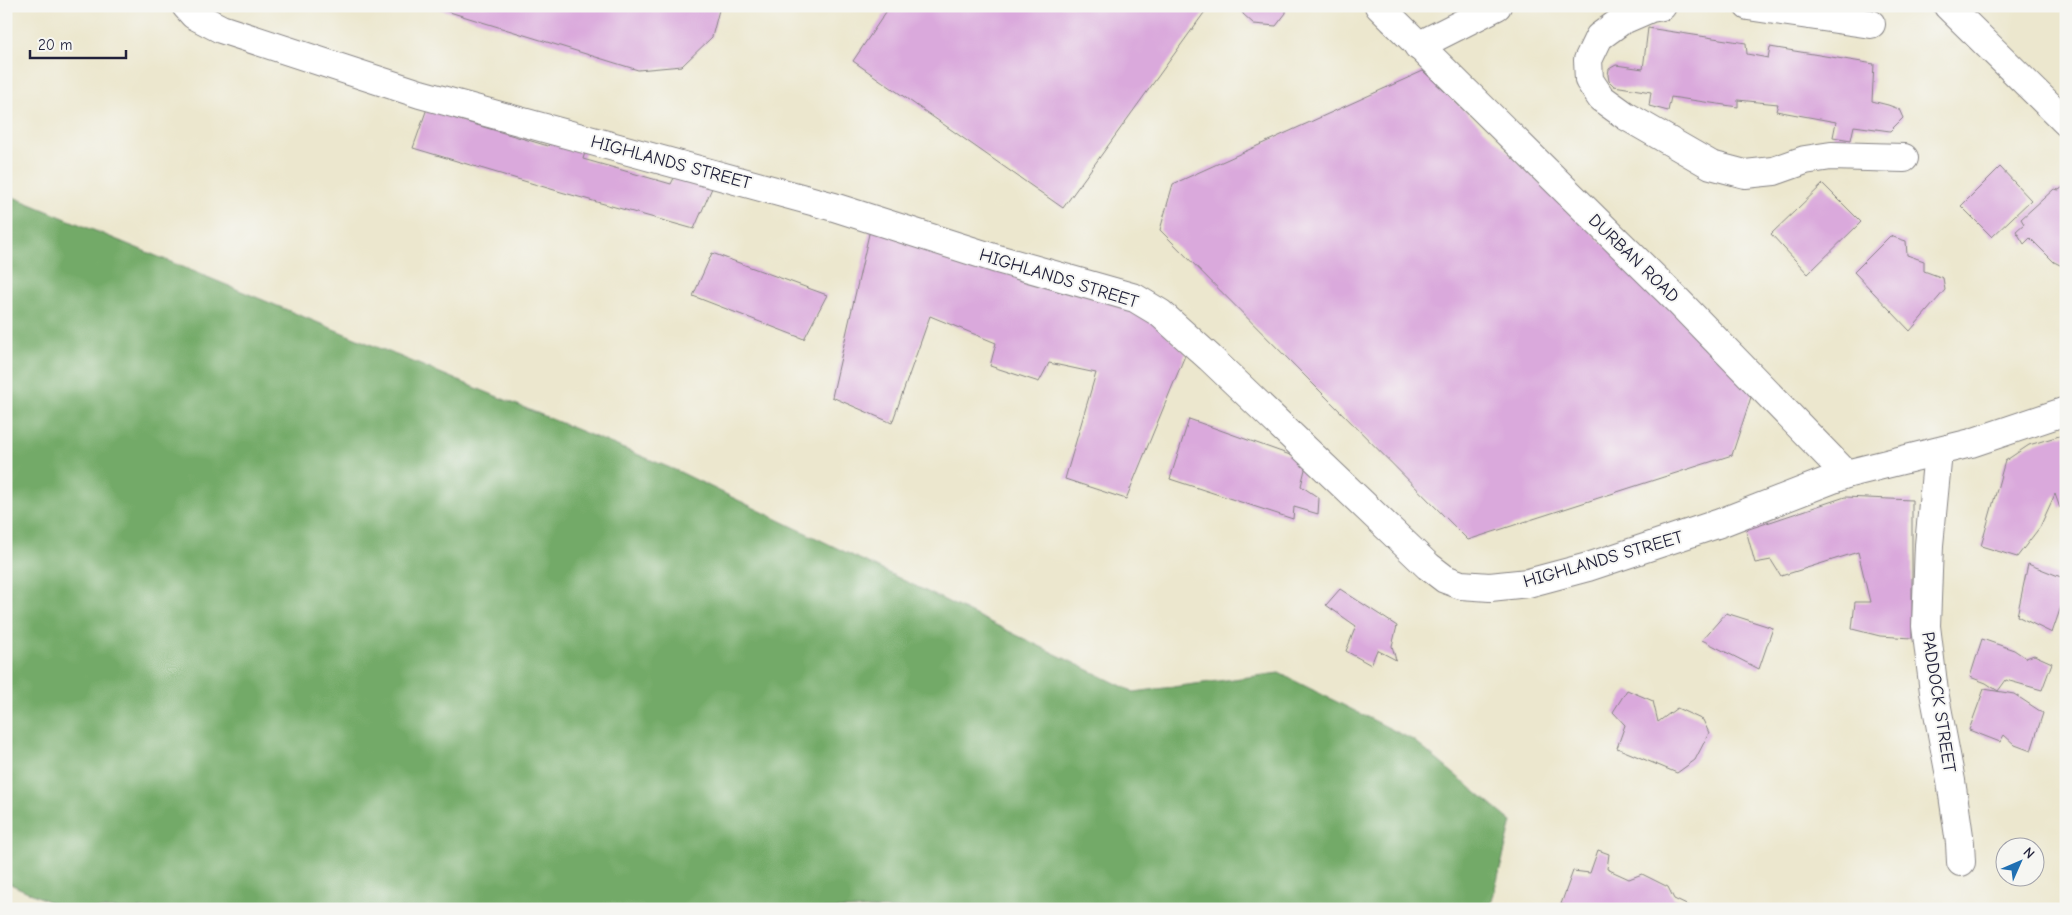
<svg xmlns="http://www.w3.org/2000/svg" width="2072" height="915" font-family="'Comic Neue',sans-serif">
	<style>
		.forest { fill: #73aa67; stroke: #4a6651 }
		.building { fill: #daa9dc }
		.lines { fill: none; stroke-linecap: round; stroke-linejoin: round }
		.minor-casing { stroke: #878484; stroke-width: 30 }
		.minor { stroke: #fff; stroke-width: 28 }
		.labels { text-anchor: middle; stroke-width: 4; stroke-linejoin: round; paint-order: stroke }
		.street-label { font-size: 18px; fill: #22223b; stroke: #f6f6f2 }
	</style>
	<rect width="100%" height="100%" fill="#f6f6f2"/>
	<filter id="ink" filterUnits="userSpaceOnUse"><feTurbulence type="fractalNoise" baseFrequency=".02" numOctaves="2"/><feDisplacementMap in="SourceGraphic" scale="10" xChannelSelector="R" yChannelSelector="G"/><feConvolveMatrix kernelMatrix="1 2 1 2 8 2 1 2 1" color-interpolation-filters="sRGB"/></filter>
	<filter id="wash" filterUnits="userSpaceOnUse"><feTurbulence type="fractalNoise" baseFrequency=".0096" numOctaves="4" result="noise"/><feDisplacementMap in="SourceGraphic" scale="20" xChannelSelector="R" yChannelSelector="G"/><feGaussianBlur stdDeviation="1.12" result="paint"/><feColorMatrix in="noise" values="0 0 0 0 0 0 0 0 0 0 0 0 0 0 0 0 0 1.4 0 .05"/><feComposite in="paint" operator="in"/></filter>
	<g filter="url(#wash)">
		<rect width="100%" height="100%" fill="#ece7ce"/>
		<!-- forest -->
		<path class="forest" d="M6,194L680,472L1134,692L1279,673L1413,740L1512,822L1490,909H65L6,882Z"/>
		<g id="blocks">
			<!-- building -->
			<g class="building">
				<path d="M430,6H720L712,37L682,66L638,70Z"/>
				<path d="M890,6H1209L1063,208L853,61Z"/>
				<path d="M1242,6H1286V13L1276,26L1254,24L1243,14Z"/>
				<path d="M1648,28L1746,43L1747,54L1768,58L1770,47L1874,64L1872,101L1888,105L1899,109L1903,118L1890,131L1854,126L1851,140L1833,137L1836,122L1776,111L1778,104L1738,100V107L1671,97L1668,111L1649,106L1651,92L1614,86L1609,81L1608,75L1609,69L1616,65L1643,69Z"/>
				<path d="M1423,71L1754,388L1732,455L1468,540L1160,230L1173,184Z"/>
				<path d="M430,100L456,108L453,118L548,146L555,137L587,146L583,159L671,184L676,174L712,188L694,229L561,192L413,148Z"/>
				<path d="M2000,167L2031,200L1992,237L1961,206Z"/>
				<path d="M1823,184L1861,222L1808,274L1771,234Z"/>
				<path d="M2066,185V266L2064,267L2054,262L2030,238L2024,244L2016,231L2024,224L2021,219L2054,189L2059,190Z"/>
				<path d="M871,225L1037,284L1135,305L1186,353L1126,499L1065,479L1096,373L1049,363L1039,382L990,366L996,343L930,316L892,423L832,397Z"/>
				<path d="M1890,236L1906,241L1907,255L1924,261V271L1943,278L1945,290L1910,331L1854,272Z"/>
				<path d="M712,253L827,295L804,339L693,296Z"/>
				<path d="M1189,419L1307,461L1301,486L1319,498L1318,514L1294,507L1293,519L1170,479Z"/>
				<path d="M2066,434V504L2060,508L2055,494L2040,527L2017,557L1981,546L2005,461L2029,445Z"/>
				<path d="M1845,497L1912,500V638L1880,636L1852,629L1855,602H1870L1858,552L1781,576L1771,560L1755,563L1746,530Z"/>
				<path d="M2028,564L2066,579V592L2052,633L2017,616Z"/>
				<path d="M1340,589L1397,626L1392,646L1396,660L1377,650L1371,665L1346,651L1356,626L1326,605Z"/>
				<path d="M1726,613L1773,628L1759,669L1702,640Z"/>
				<path d="M1982,639L2014,650L2026,658L2034,655L2052,663L2042,690L2006,680L1998,691L1986,683L1970,677Z"/>
				<path d="M1984,689L2014,694L2043,713L2031,751L2015,745L2004,735L2000,742L1969,730Z"/>
				<path d="M1627,690L1653,701L1658,722L1677,708L1703,720L1709,733L1695,760L1677,773L1617,748L1625,725L1613,712Z"/>
				<path d="M1598,850L1609,854L1607,869L1629,879L1642,874L1668,887L1674,899L1695,909H1573L1561,904L1573,871L1590,873Z"/>
			</g>
		</g>
	</g>
	<g filter="url(#ink)">
		<use href="#blocks" fill-opacity="0" stroke="#878484" stroke-width="1"/>
		<g class="lines">
			<!-- minor casing -->
			<g class="minor-casing">
				<g id="minor">
					<path d="M186,6L194,15L221,29L420,94L834,207L994,258L1135,298L1160,313L1210,358L1428,566L1445,579L1461,585L1490,587L1528,583L1588,567L1720,523L1846,474L1971,443L2066,411"/>
					<path d="M1379,6L1678,301L1846,474"/>
					<path d="M1662,6L1651,8L1621,21L1599,37L1588,60L1589,80L1601,98L1626,116L1711,165L1745,174L1774,171L1805,160L1831,156L1904,158"/>
					<path d="M1748,6L1871,24"/>
					<path d="M1948,6L2066,122"/>
					<path d="M1418,46L1497,6"/>
					<path d="M1938,452L1929,545L1926,626L1934,692L1951,781L1960,843L1961,862"/>
				</g>
			</g>
			<!-- minor -->
			<use href="#minor" class="minor"/>
		</g>
	</g>
	<g class="labels">
		<!-- street labels -->
		<g class="street-label">
			<text transform="translate(671 162) rotate(15)" y="6">HIGHLANDS STREET</text>
			<text transform="translate(1634 258) rotate(44)" y="6">DURBAN ROAD</text>
			<text transform="translate(1059 278) rotate(17)" y="6">HIGHLANDS STREET</text>
			<text transform="translate(1603 559) rotate(-16)" y="6">HIGHLANDS STREET</text>
			<text transform="translate(1939 702) rotate(81)" y="6">PADDOCK STREET</text>
		</g>
	</g>
	<!-- margin -->
	<rect width="2072" height="915" fill="none" stroke="#f6f6f2" stroke-width="25"/>
	<!-- north arrow -->
	<g transform="translate(2020 862) rotate(45)"><circle r="24" fill="#f6f6f2" stroke="#a1a1a9"/>
	<path d="M0-4L9 19L0 12L-9 19Z" fill="#1f6fb2"/>
	<text y="-8" font-size="14" font-weight="bold" text-anchor="middle" fill="#22223b">N</text>
	</g>
	<!-- scale -->
	<path d="M30 50v8h96v-8" fill="none" stroke="#22223b" stroke-width="2.5"/>
	<text x="38" y="50" font-size="15" fill="#22223b" stroke="#f6f6f2" stroke-width="4" paint-order="stroke">20 m</text>
</svg>
